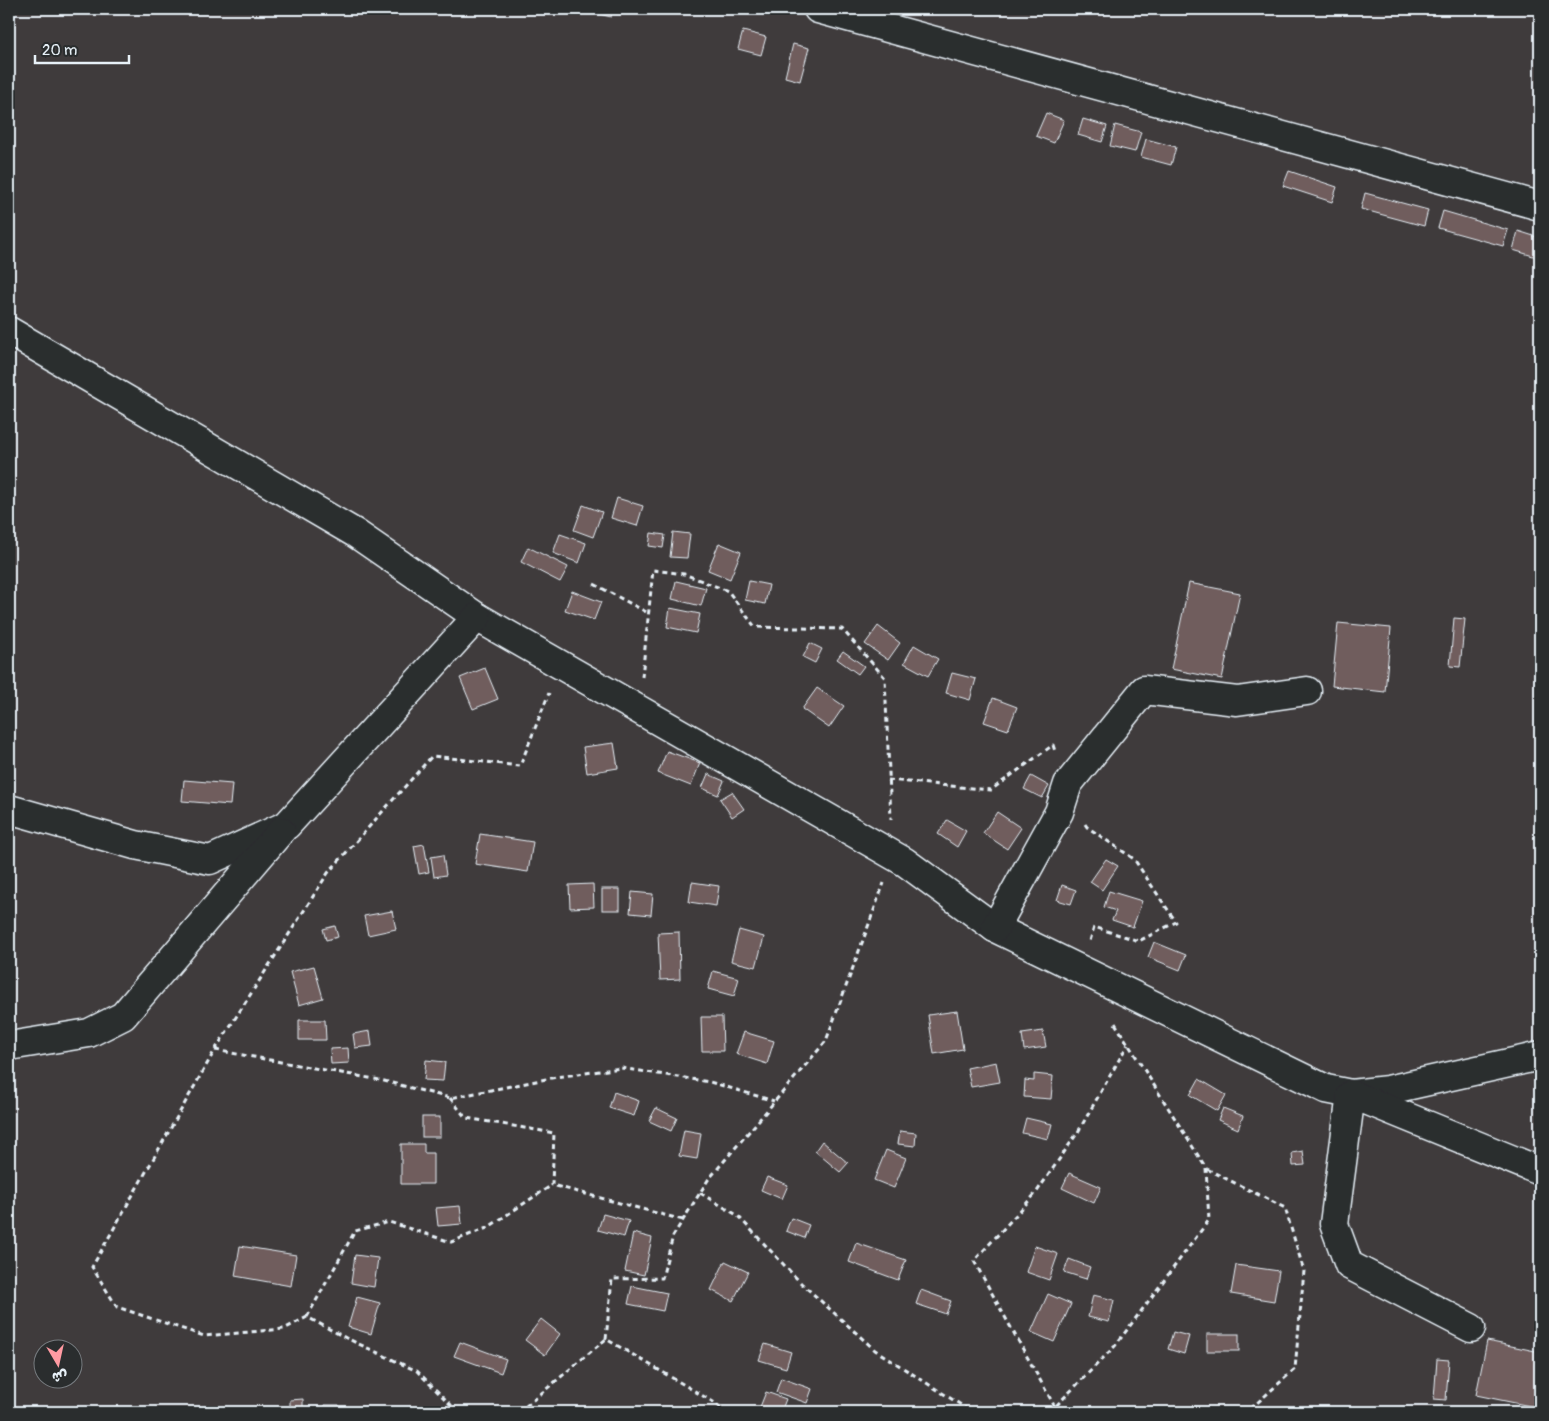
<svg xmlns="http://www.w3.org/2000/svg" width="1549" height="1421" font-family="Pangolin,'Playpen Sans Arabic',sans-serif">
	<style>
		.building { fill: #705d5d; stroke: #e8f1f8 }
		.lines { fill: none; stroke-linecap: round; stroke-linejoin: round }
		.minor-casing { stroke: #e8f1f8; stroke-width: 31 }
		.path { stroke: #e8f1f8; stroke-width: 3; stroke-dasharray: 5 4; stroke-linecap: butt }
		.minor { stroke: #2a2d2e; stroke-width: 28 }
	</style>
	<rect width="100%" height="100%" fill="#3f3b3c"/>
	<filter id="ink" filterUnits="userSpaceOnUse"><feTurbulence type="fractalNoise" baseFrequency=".02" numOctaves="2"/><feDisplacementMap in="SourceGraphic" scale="10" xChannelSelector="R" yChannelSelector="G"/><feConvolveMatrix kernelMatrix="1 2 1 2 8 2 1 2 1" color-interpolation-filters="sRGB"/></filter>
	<g filter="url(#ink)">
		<!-- building -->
		<g class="building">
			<path d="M579,9H613L611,17Z"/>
			<path d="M743,31L766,37L761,55L738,49Z"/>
			<path d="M793,44L809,48L800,81L785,77Z"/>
			<path d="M1046,113L1064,120L1054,143L1036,136Z"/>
			<path d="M1083,119L1107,126L1102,142L1078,135Z"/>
			<path d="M1115,125L1141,132L1135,152L1110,146Z"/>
			<path d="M1146,139L1176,147L1171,165L1141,157Z"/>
			<path d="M1289,171L1337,187L1332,202L1283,186Z"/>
			<path d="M1365,193L1428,210L1424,226L1361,209Z"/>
			<path d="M1443,211L1508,230L1503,246L1438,228Z"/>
			<path d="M1518,231L1540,238V258L1513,250Z"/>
			<path d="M617,498L643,506L637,526L611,518Z"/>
			<path d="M583,505L602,512L593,537L574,530Z"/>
			<path d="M673,532L690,534L687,558L670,557Z"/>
			<path d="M651,533L665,535L663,548L649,546Z"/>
			<path d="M560,534L586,543L579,563L553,553Z"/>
			<path d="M719,543L741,552L730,579L708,570Z"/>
			<path d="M528,547L568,567L560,582L521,562Z"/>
			<path d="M676,581L706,588L701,606L672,599Z"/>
			<path d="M749,581L769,585L765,604L745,600Z"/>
			<path d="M1189,583L1240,593L1222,679L1171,669Z"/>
			<path d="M572,591L601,602L594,620L565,610Z"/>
			<path d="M670,608L700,614L696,633L667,627Z"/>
			<path d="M1454,618L1465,619L1460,667L1450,666Z"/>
			<path d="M1338,623L1391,628L1385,692L1332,686Z"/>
			<path d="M878,626L900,643L888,660L865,644Z"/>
			<path d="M810,643L822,649L815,663L803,657Z"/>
			<path d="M914,645L938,659L928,676L904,663Z"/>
			<path d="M843,651L864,666L858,674L837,659Z"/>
			<path d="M485,668L498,699L473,709L460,678Z"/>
			<path d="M952,673L976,679L970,700L946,693Z"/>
			<path d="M817,688L844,706L829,728L802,709Z"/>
			<path d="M993,698L1017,707L1008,730L984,722Z"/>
			<path d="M614,743L618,768L587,773L583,747Z"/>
			<path d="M667,751L700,763L691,786L658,773Z"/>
			<path d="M708,774L724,781L718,795L702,788Z"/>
			<path d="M1031,776L1049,786L1042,798L1024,789Z"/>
			<path d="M184,780L232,784L230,805L182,801Z"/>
			<path d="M732,792L744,809L732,817L720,799Z"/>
			<path d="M997,812L1021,828L1007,849L983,833Z"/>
			<path d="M947,820L966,831L957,847L938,834Z"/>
			<path d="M480,834L533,842L528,872L475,864Z"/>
			<path d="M424,844L429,872L419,874L414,846Z"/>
			<path d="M443,855L446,875L434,877L431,857Z"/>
			<path d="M1106,859L1118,866L1102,890L1090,882Z"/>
			<path d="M692,882L719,886L716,906L689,902Z"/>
			<path d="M593,884L594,907L570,908L569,885Z"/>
			<path d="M1062,885L1076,890L1071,904L1057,900Z"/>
			<rect x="602" y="889" width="18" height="21"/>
			<path d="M1109,891L1142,901L1133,927L1112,920L1116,911L1104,907Z"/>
			<path d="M632,892L653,894L651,915L630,913Z"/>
			<path d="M392,911L396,929L368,935L364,916Z"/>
			<path d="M335,926L338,937L326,940L323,929Z"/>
			<path d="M739,930L764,937L756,967L731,961Z"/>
			<path d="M679,932L680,979L660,980L658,933Z"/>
			<path d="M1154,942L1186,955L1180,970L1148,957Z"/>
			<path d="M314,966L323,998L299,1005L290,972Z"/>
			<path d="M713,971L739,978L734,996L708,989Z"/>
			<path d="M957,1011L963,1049L934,1054L928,1015Z"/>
			<path d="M701,1017H722L723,1051H702Z"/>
			<path d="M299,1020H325L326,1040H299Z"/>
			<path d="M370,1031L372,1046L355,1048L353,1034Z"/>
			<path d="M1043,1031L1046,1047L1024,1050L1022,1034Z"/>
			<path d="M744,1032L774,1041L767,1064L736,1054Z"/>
			<path d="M348,1048L349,1063L331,1064L330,1049Z"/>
			<path d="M426,1060L445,1062L443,1081L424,1080Z"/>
			<path d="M996,1062L1000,1082L971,1087L967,1068Z"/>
			<path d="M1034,1074L1053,1076L1051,1099L1024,1097L1025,1080L1034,1081Z"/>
			<path d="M1199,1079L1226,1095L1217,1111L1190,1095Z"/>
			<path d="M614,1092L639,1101L634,1116L609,1108Z"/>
			<path d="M656,1108L677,1118L671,1131L649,1121Z"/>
			<path d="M1223,1108L1243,1116L1238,1129L1218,1120Z"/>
			<rect x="422" y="1117" width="18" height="20"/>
			<path d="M1026,1118L1052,1124L1048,1139L1022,1133Z"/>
			<path d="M684,1130L701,1133L697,1159L679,1156Z"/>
			<path d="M900,1131L916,1133L915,1146L898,1144Z"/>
			<path d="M822,1141L848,1163L840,1172L815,1151Z"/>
			<path d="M401,1144H424V1153H433V1184H401Z"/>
			<path d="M886,1150L906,1158L894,1188L874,1180Z"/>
			<path d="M1303,1151L1305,1165L1293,1166L1292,1153Z"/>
			<path d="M1069,1173L1101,1187L1094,1203L1062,1188Z"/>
			<path d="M767,1177L788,1185L782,1199L761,1190Z"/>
			<path d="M460,1206L462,1224L438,1226L436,1208Z"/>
			<path d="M603,1214L629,1221L624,1237L598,1230Z"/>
			<path d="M791,1218L809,1225L804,1238L786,1231Z"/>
			<path d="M633,1233L652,1238L644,1275L625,1271Z"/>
			<path d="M856,1243L906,1260L898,1280L849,1262Z"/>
			<path d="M240,1246L296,1255L291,1286L235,1276Z"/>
			<path d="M1035,1246L1058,1254L1049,1280L1026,1272Z"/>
			<path d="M355,1255L378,1258L374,1287L351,1283Z"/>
			<path d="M1069,1259L1090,1267L1086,1279L1064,1272Z"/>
			<path d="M725,1261L748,1272L733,1301L711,1290Z"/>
			<path d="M1236,1265L1279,1271L1274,1301L1231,1294Z"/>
			<path d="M632,1286L667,1293L663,1311L628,1304Z"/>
			<path d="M921,1290L951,1301L946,1314L916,1304Z"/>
			<path d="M1048,1294L1071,1304L1054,1342L1031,1332Z"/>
			<path d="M1093,1295L1114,1300L1109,1322L1088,1317Z"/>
			<path d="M357,1297L380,1303L371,1334L348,1327Z"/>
			<path d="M541,1319L560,1334L545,1355L525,1340Z"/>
			<path d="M1173,1332L1189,1336L1184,1354L1168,1349Z"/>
			<rect x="1207" y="1334" width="32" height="17"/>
			<path d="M1487,1341L1540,1352V1408L1476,1395Z"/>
			<path d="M460,1342L506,1359L501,1373L454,1356Z"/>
			<path d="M765,1344L791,1352L786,1368L759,1360Z"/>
			<path d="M1437,1359L1449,1360L1446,1400L1434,1399Z"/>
			<path d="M781,1378L812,1389L807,1403L776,1392Z"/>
			<path d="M766,1392L786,1399L781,1412H758Z"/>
			<path d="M303,1399V1412H290V1400Z"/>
			<path d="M325,1405H339V1412H324Z"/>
		</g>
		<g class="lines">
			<!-- minor casing -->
			<g class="minor-casing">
				<g id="minor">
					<path d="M818,9L1540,206"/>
					<path d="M9,331L355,533L477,617L905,862L995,928L1326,1089L1351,1094L1388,1090L1540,1056"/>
					<path d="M9,809L135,845L210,860L287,825L477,617"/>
					<path d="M995,928L1059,812L1068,784L1144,690L1237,701L1307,691"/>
					<path d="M9,1046L89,1033L123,1016L281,831"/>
					<path d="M1471,1328L1349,1265L1334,1224L1351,1094L1540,1171"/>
				</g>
			</g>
			<!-- path -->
			<g class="path">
				<path d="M594,584L648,613"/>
				<path d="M642,677L653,570L684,574L728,591L755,627L842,629L885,678L891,819"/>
				<path d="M888,780L991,790L1053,745L1055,751"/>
				<path d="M1085,824L1087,827L1134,859L1176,922L1139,941L1094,927L1090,941"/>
				<path d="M215,1050L380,1080L450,1098L556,1077L621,1068L710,1082L774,1101"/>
				<path d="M450,1098L466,1118L554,1133L552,1185L683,1220"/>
				<path d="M1207,1169L1285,1208L1304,1271L1295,1369L1247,1412"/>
				<path d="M700,1193L737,1215L801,1283L875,1350L972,1412"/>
				<path d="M307,1317L355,1231L389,1222L451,1242L487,1228L552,1185"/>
				<path d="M606,1339L612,1279L662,1278L673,1236L708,1180L826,1041L884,883"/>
				<path d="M1055,1407L974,1261L1036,1193L1078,1132L1128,1044"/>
				<path d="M458,1412L417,1371L346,1338L307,1317L284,1329L204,1336L117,1307L92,1267L215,1050L328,873L432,756L520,766L549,693"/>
				<path d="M519,1412L606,1339L715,1403L726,1412"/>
				<path d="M1050,1412L1115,1346L1209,1220L1206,1168L1113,1020"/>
			</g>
			<!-- minor -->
			<use href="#minor" class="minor"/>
		</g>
	</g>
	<!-- margin -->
	<rect width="1549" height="1421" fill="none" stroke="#2a2d2e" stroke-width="30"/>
	<rect x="15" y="15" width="1519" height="1391" fill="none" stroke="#e8f1f8" stroke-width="2" filter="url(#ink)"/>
	<!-- north arrow -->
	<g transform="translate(58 1364) rotate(171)"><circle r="24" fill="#2a2d2e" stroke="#767b7f"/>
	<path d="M0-4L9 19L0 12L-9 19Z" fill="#ff9aa2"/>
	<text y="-8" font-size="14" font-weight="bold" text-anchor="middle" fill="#e8f1f8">ش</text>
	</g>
	<!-- scale -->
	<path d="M35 55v8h94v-8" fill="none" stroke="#e8f1f8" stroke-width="2.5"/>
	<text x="42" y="55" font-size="15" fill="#e8f1f8" stroke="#2a2d2e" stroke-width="4" paint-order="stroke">20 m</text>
</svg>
